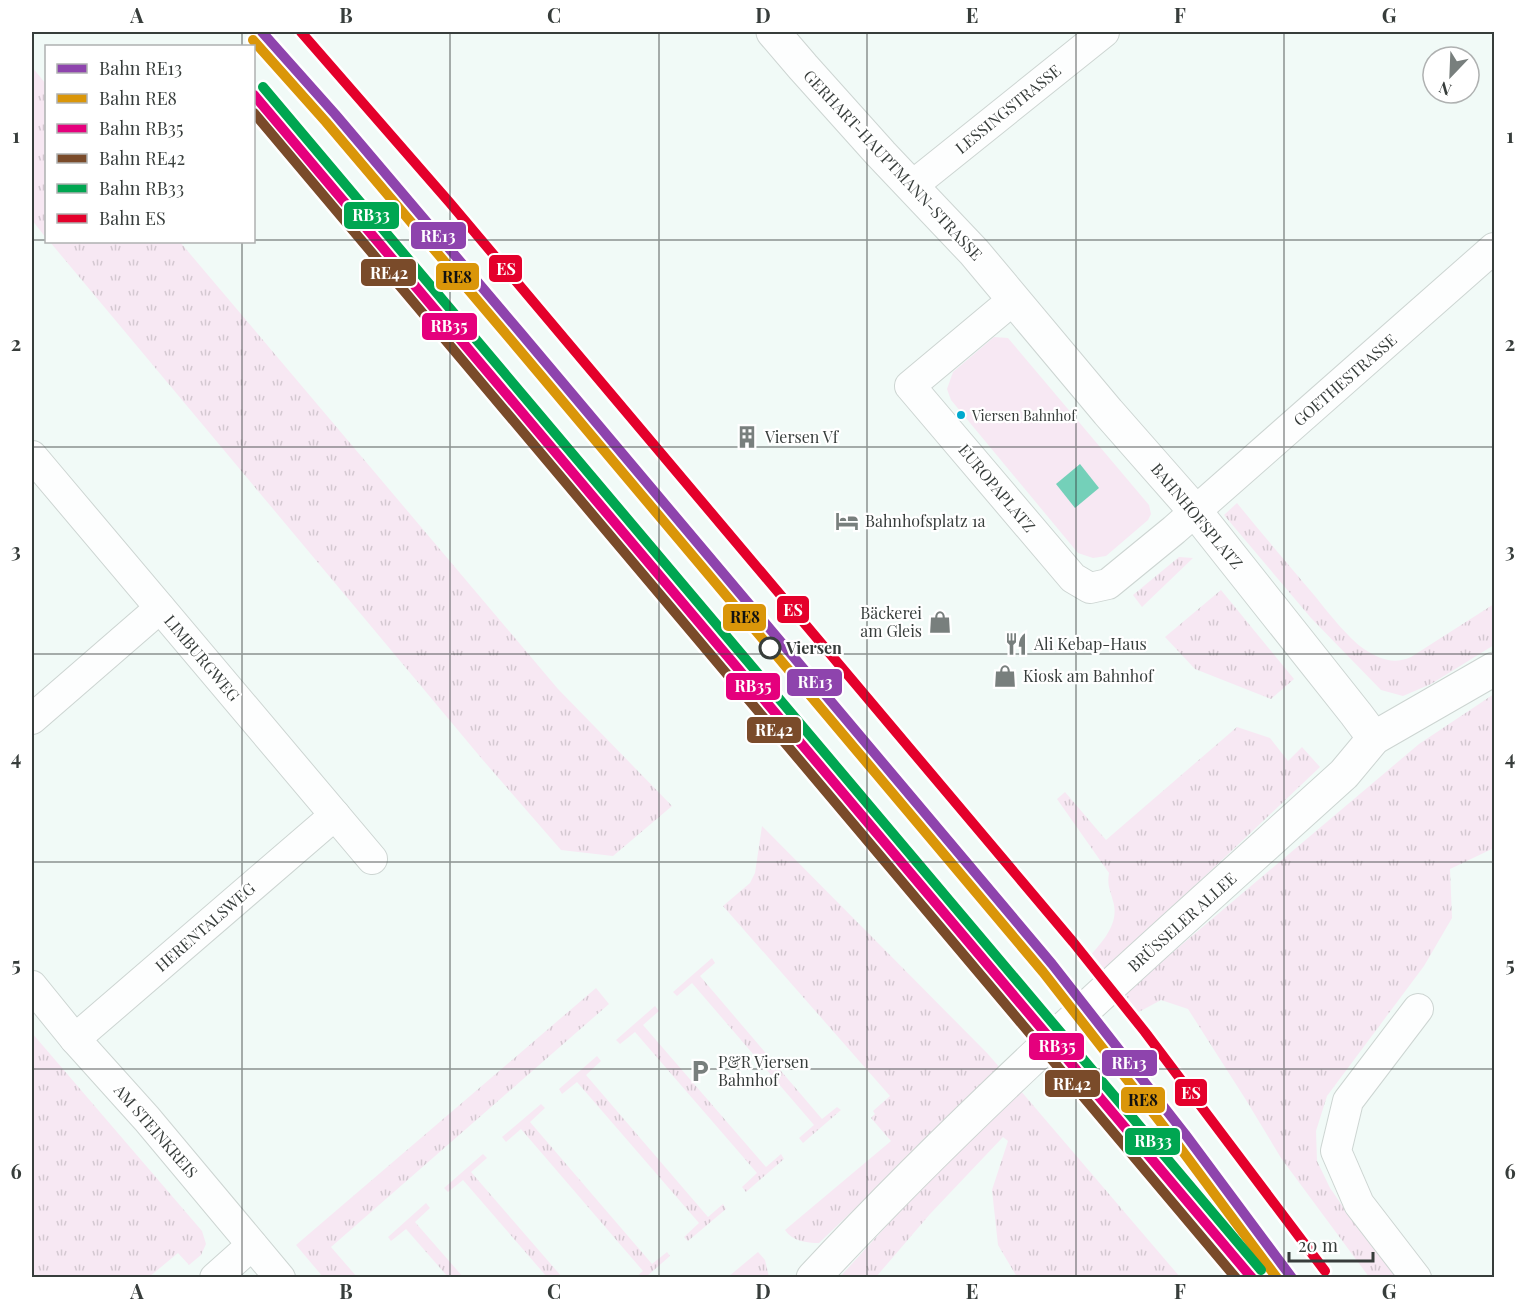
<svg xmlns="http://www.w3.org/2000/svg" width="1526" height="1309" font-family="'Playfair Display',serif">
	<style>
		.grass { fill: url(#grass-tufts) }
		.green { fill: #f7e8f3 }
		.water { fill: #74d0b9 }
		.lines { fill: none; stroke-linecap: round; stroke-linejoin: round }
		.minor-casing { stroke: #cdd5d2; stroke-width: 32 }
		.tertiary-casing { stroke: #cdd5d2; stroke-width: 35 }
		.secondary-casing { stroke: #cdd5d2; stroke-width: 35 }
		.minor { stroke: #fdfefe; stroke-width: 30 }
		.tertiary { stroke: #fdfefe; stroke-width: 33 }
		.secondary { stroke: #fdfefe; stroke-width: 33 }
		.rail-1-casing { stroke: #fff; stroke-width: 15 }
		.rail-2-casing { stroke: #fff; stroke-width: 15 }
		.rail-3-casing { stroke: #fff; stroke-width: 15 }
		.rail-4-casing { stroke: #fff; stroke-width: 15 }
		.rail-5-casing { stroke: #fff; stroke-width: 15 }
		.rail-6-casing { stroke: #fff; stroke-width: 15 }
		.rail-1 { stroke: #8e44ad; stroke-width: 10 }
		.rail-2 { stroke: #da9609; stroke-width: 10 }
		.rail-3 { stroke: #e5007d; stroke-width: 10 }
		.rail-4 { stroke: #7a4b2a; stroke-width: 10 }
		.rail-5 { stroke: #00a651; stroke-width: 10 }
		.rail-6 { stroke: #e4002b; stroke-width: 10 }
		.grid { fill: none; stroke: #373d3b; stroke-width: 1.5; stroke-opacity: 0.55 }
		.bus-dot { fill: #00a9ce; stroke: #fff; stroke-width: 2 }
		.stop-dot { fill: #fff; stroke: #373d3b; stroke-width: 3 }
		.labels { text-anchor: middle; stroke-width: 4.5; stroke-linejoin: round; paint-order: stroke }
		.bus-label { font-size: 14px; fill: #373d3b; stroke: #fff; text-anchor: start }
		.street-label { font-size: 16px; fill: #373d3b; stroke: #fff }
		.poi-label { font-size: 16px; fill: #373d3b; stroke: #fff; text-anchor: start }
		.stop-label { font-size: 16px; font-weight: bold; fill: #373d3b; stroke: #fff; text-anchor: start }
		.line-badge { stroke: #fff; stroke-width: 2 }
		.badge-label { font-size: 16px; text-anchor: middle; font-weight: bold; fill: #fff }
		.pale-badge-label { font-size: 16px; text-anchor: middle; font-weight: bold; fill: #111 }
		.neatline { fill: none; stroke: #373d3b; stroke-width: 2 }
		.grid-label { font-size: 20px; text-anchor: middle; font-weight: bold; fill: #373d3b }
	</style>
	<defs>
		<pattern id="grass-tufts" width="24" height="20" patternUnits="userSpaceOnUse" patternTransform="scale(1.5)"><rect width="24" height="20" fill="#f7e8f3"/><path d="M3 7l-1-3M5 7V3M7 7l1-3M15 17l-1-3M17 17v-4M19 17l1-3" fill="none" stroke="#d4c8d1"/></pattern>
	</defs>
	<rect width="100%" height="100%" fill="#f1faf7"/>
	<!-- grass -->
	<g class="grass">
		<path d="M32,67L46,84V238L32,220Z"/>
		<path d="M50,242H180L558,689L672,806L613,856L561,850L482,759Z"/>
		<path d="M1237,503C1262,534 1288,564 1314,595C1327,611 1348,638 1364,649C1380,659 1393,665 1411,657L1494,604V645L1431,684L1403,696L1381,690L1311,618L1224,515Z"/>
		<path d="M1179,557L1193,558L1142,607L1133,595Z"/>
		<path d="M1221,590L1294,679L1271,699L1195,669L1165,637Z"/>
		<path d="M1494,694V848L1450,869L1452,918L1424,966L1327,1096L1316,1131L1317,1161L1330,1188L1346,1211L1396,1277H1369L1281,1158L1246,1100L1188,1009L1161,1000L1137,1013L1121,996L1419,744Z"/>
		<path d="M1237,727L1270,738L1288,761L1302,747L1320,767L1103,973L1090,956C1103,941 1120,923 1113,901C1110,889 1107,886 1109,873L1057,799L1065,792L1106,840Z"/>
		<path d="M762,826L987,1053L1001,1069L819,1243C807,1243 792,1241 785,1230L891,1141L871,1118L875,1114L873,1111L890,1096L723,906L750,883L755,873Z"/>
		<path d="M712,958L715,963L700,976L822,1119L837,1107L841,1110L803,1143L799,1138L814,1125L692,983L677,996L673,992Z"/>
		<path d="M596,988L609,1004L331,1247L357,1277H323L296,1245Z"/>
		<path d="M655,1006L659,1011L643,1025L766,1167L781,1154L784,1159L746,1192L742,1187L757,1173L635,1032L620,1044L616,1040Z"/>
		<path d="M32,1033L202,1231L206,1244L201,1255L189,1265L178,1253L149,1277H32Z"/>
		<path d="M597,1056L601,1061L586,1075L708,1217L723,1204L726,1209L688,1241L684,1237L699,1223L577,1082L562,1094L559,1089Z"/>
		<path d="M1020,1090L1180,1277H1017L998,1245L992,1190L1008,1141L1003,1137L930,1214L876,1277L839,1278L910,1200Z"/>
		<path d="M541,1104L545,1108L530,1122L652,1264L667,1252L670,1256L646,1277H636L643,1271L521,1129L506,1142L502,1137Z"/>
		<path d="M483,1154L487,1158L471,1172L562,1277H547L463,1180L448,1192L444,1188Z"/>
		<path d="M426,1203L430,1208L415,1222L463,1277H448L406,1229L391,1241L388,1237Z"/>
		<path d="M758,1252L765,1260L769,1277H728Z"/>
	</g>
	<!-- green -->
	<path class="green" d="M994,337L1008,338L1149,505L1151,514L1148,520L1106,556L1093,558L1078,553L951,400L947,389L953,372Z"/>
	<!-- water -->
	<path class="water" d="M1080,464L1099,488L1075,508L1056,484Z"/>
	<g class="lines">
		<!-- minor casing -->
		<g class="minor-casing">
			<g id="minor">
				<path d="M912,186L1104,32"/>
				<path d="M1014,299L910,386L1073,578L1090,588L1108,584L1174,530L1494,248"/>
				<path d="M32,456L372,859"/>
				<path d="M32,719L160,608"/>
				<path d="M32,986L75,1039L147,1119L280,1278"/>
				<path d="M75,1039L335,815"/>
				<path d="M215,1278L252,1245"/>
				<path d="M1416,1278L1359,1204L1336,1151L1348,1101L1418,1009"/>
			</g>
		</g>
		<!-- tertiary casing -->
		<g class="tertiary-casing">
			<path id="tertiary" d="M773,32L803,67L881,154L974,252L1108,412L1195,511L1356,714L1374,738"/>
		</g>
		<!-- secondary casing -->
		<g class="secondary-casing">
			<path id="secondary" d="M813,1278C979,1099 1163,938 1344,774L1374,738L1494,669"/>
		</g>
		<!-- minor -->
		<use href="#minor" class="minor"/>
		<!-- tertiary -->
		<use href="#tertiary" class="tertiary"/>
		<!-- secondary -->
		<use href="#secondary" class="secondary"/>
		<!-- rail-1 casing -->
		<g class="rail-1-casing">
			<path id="rail-1" d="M262,32L335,114L520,332L1052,964L1185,1134L1292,1278"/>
		</g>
		<!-- rail-2 casing -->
		<g class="rail-2-casing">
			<path id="rail-2" d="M253,40L326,122L511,340L1043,972L1175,1141L1277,1278"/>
		</g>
		<!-- rail-3 casing -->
		<g class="rail-3-casing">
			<path id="rail-3" d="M254,95L1252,1278"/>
		</g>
		<!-- rail-4 casing -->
		<g class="rail-4-casing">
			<path id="rail-4" d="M254,113L1236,1278"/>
		</g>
		<!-- rail-5 casing -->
		<g class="rail-5-casing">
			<path id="rail-5" d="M263,87L1261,1270"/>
		</g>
		<!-- rail-6 casing -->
		<g class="rail-6-casing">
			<path id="rail-6" d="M301,32L450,203L1073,942L1145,1032L1325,1271"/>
		</g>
		<!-- rail-1 -->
		<use href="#rail-1" class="rail-1"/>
		<!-- rail-2 -->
		<use href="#rail-2" class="rail-2"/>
		<!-- rail-3 -->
		<use href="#rail-3" class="rail-3"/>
		<!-- rail-4 -->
		<use href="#rail-4" class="rail-4"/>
		<!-- rail-5 -->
		<use href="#rail-5" class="rail-5"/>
		<!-- rail-6 -->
		<use href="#rail-6" class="rail-6"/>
	</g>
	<!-- grid -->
	<path class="grid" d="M242,32V46M450,32V1278M659,32V1278M867,32V1278M1076,32V1278M1284,32V1278M32,240H46M254,240H1494M242,242V1278M32,447H1494M32,654H1494M32,862H1494M32,1069H1494"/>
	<!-- icons -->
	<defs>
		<g id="building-bare" transform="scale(1.8)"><path d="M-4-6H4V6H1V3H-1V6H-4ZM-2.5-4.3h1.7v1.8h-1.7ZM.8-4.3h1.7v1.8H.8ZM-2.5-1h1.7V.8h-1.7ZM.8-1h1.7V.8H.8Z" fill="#787f7d" stroke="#fff" stroke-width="2.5" paint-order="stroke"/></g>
		<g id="hotel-bare" transform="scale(1.8)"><path d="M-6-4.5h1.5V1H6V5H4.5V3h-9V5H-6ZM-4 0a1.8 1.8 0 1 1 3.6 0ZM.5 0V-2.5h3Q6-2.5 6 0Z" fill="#787f7d" stroke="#fff" stroke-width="2.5" paint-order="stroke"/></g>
		<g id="shop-bare" transform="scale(1.8)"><path d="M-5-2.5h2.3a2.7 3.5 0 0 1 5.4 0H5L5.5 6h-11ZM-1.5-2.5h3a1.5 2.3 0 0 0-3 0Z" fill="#787f7d" stroke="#fff" stroke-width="2.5" paint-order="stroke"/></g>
		<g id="restaurant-bare" transform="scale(1.8)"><path d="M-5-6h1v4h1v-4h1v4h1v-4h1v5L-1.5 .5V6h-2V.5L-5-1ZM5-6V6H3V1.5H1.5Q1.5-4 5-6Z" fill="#787f7d" stroke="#fff" stroke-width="2.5" paint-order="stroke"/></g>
		<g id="parking-bare" transform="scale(1.8)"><path d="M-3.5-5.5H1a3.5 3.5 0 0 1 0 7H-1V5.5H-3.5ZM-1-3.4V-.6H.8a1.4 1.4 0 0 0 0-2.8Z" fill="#787f7d" stroke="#fff" stroke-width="2.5" paint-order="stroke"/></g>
	</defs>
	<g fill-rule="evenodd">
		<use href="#building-bare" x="747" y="437"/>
		<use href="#hotel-bare" x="847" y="521"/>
		<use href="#shop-bare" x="940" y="622"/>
		<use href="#restaurant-bare" x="1016" y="644"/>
		<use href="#shop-bare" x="1005" y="676"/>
		<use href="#parking-bare" x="700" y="1071"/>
	</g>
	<!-- markers -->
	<circle class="bus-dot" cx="961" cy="415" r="5"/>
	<circle class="stop-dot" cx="770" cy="648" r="10"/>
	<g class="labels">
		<!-- bus labels -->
		<g class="bus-label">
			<text x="972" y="421">Viersen Bahnhof</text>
		</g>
		<!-- street labels -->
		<g class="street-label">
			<text transform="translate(1008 109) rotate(-39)" y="6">LESSINGSTRASSE</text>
			<text transform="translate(893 165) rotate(47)" y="6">GERHART-HAUPTMANN-STRASSE</text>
			<text transform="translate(1345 380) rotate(-41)" y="6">GOETHESTRASSE</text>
			<text transform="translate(997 488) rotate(50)" y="6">EUROPAPLATZ</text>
			<text transform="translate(1197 516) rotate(50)" y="6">BAHNHOFSPLATZ</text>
			<text transform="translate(202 658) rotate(50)" y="6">LIMBURGWEG</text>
			<text transform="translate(1182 922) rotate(-42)" y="6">BRÜSSELER ALLEE</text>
			<text transform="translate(205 927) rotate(-41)" y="6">HERENTALSWEG</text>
			<text transform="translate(156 1131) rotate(49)" y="6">AM STEINKREIS</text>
		</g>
		<!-- poi labels -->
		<g class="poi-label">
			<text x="765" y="443">Viersen Vf</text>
			<text x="865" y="527">Bahnhofsplatz 1a</text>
			<text x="922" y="619" text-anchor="end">Bäckerei<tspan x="922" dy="18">am Gleis</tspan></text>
			<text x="1034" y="650">Ali Kebap-Haus</text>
			<text x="1023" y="682">Kiosk am Bahnhof</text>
			<text x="718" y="1068">P&amp;R Viersen<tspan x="718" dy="18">Bahnhof</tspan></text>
		</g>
		<!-- stop labels -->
		<g class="stop-label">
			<text x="786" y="654">Viersen</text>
		</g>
	</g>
	<g class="line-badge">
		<rect x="343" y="201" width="57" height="29" rx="6" fill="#00a651"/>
		<rect x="410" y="221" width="57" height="29" rx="6" fill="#8e44ad"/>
		<rect x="488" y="254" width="35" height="29" rx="6" fill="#e4002b"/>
		<rect x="360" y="258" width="57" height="29" rx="6" fill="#7a4b2a"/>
		<rect x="435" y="262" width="45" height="29" rx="6" fill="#da9609"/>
		<rect x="421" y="312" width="57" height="29" rx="6" fill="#e5007d"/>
		<rect x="776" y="595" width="34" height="29" rx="6" fill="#e4002b"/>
		<rect x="722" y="603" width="45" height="29" rx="6" fill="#da9609"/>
		<rect x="786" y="668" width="57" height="29" rx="6" fill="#8e44ad"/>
		<rect x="725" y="672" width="56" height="29" rx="6" fill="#e5007d"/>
		<rect x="746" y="716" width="56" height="28" rx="6" fill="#7a4b2a"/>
		<rect x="1028" y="1032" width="57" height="29" rx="6" fill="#e5007d"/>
		<rect x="1101" y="1049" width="57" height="28" rx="6" fill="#8e44ad"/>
		<rect x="1044" y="1069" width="57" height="29" rx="6" fill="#7a4b2a"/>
		<rect x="1174" y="1078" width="34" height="29" rx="6" fill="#e4002b"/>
		<rect x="1120" y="1086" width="46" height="28" rx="6" fill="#da9609"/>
		<rect x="1124" y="1127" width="57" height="29" rx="6" fill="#00a651"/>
	</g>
	<g class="badge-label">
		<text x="371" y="221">RB33</text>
		<text x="438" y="242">RE13</text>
		<text x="506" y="275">ES</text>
		<text x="389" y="279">RE42</text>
		<text x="449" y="332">RB35</text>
		<text x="793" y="616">ES</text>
		<text x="815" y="688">RE13</text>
		<text x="753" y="692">RB35</text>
		<text x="774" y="736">RE42</text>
		<text x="1057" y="1052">RB35</text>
		<text x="1129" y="1069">RE13</text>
		<text x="1072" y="1090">RE42</text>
		<text x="1191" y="1099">ES</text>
		<text x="1153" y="1147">RB33</text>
	</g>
	<g class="pale-badge-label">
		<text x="457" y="283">RE8</text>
		<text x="745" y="623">RE8</text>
		<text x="1143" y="1106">RE8</text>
	</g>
	<!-- border -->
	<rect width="1526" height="1309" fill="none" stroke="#ffffff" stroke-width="66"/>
	<!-- legend -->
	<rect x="45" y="45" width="210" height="198" fill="#ffffff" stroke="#afb1b1" stroke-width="1.5"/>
	<rect x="57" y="64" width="30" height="9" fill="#8e44ad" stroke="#afb1b1" stroke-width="1.5"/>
	<text x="99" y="75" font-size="18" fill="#373d3b">Bahn RE13</text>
	<rect x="57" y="94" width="30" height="9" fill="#da9609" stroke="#afb1b1" stroke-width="1.5"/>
	<text x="99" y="105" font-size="18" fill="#373d3b">Bahn RE8</text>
	<rect x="57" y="124" width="30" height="9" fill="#e5007d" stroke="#afb1b1" stroke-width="1.5"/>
	<text x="99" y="135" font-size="18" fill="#373d3b">Bahn RB35</text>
	<rect x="57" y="154" width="30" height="9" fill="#7a4b2a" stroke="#afb1b1" stroke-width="1.5"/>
	<text x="99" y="165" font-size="18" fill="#373d3b">Bahn RE42</text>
	<rect x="57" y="184" width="30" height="9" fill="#00a651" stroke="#afb1b1" stroke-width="1.5"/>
	<text x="99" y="195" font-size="18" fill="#373d3b">Bahn RB33</text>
	<rect x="57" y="214" width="30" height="9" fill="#e4002b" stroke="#afb1b1" stroke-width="1.5"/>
	<text x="99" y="225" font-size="18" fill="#373d3b">Bahn ES</text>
	<!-- north arrow -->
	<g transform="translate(1451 75) rotate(203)"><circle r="28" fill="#ffffff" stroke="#afb1b1" stroke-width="1.5"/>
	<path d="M0-4.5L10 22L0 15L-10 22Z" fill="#787f7d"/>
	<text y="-9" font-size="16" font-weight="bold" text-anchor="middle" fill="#373d3b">N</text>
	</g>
	<!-- scale -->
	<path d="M1289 1252v9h84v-9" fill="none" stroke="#373d3b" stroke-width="3"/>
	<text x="1298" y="1252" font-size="18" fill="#373d3b" stroke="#ffffff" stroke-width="4.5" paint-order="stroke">20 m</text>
	<rect x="33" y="33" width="1460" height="1243" class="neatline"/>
	<g class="grid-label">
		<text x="137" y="23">A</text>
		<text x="346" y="23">B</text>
		<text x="554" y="23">C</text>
		<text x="763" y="23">D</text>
		<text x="972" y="23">E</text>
		<text x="1180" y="23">F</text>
		<text x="1389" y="23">G</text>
		<text x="16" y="143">1</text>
		<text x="1510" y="143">1</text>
		<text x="16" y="351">2</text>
		<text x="1510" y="351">2</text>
		<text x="16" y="558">3</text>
		<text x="1510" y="558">3</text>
		<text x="16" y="765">4</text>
		<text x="1510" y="765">4</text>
		<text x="16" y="972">5</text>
		<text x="1510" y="972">5</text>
		<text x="16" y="1179">6</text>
		<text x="1510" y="1179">6</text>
		<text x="137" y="1299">A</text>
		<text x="346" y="1299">B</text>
		<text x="554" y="1299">C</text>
		<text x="763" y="1299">D</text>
		<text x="972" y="1299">E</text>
		<text x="1180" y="1299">F</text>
		<text x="1389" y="1299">G</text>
	</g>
</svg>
